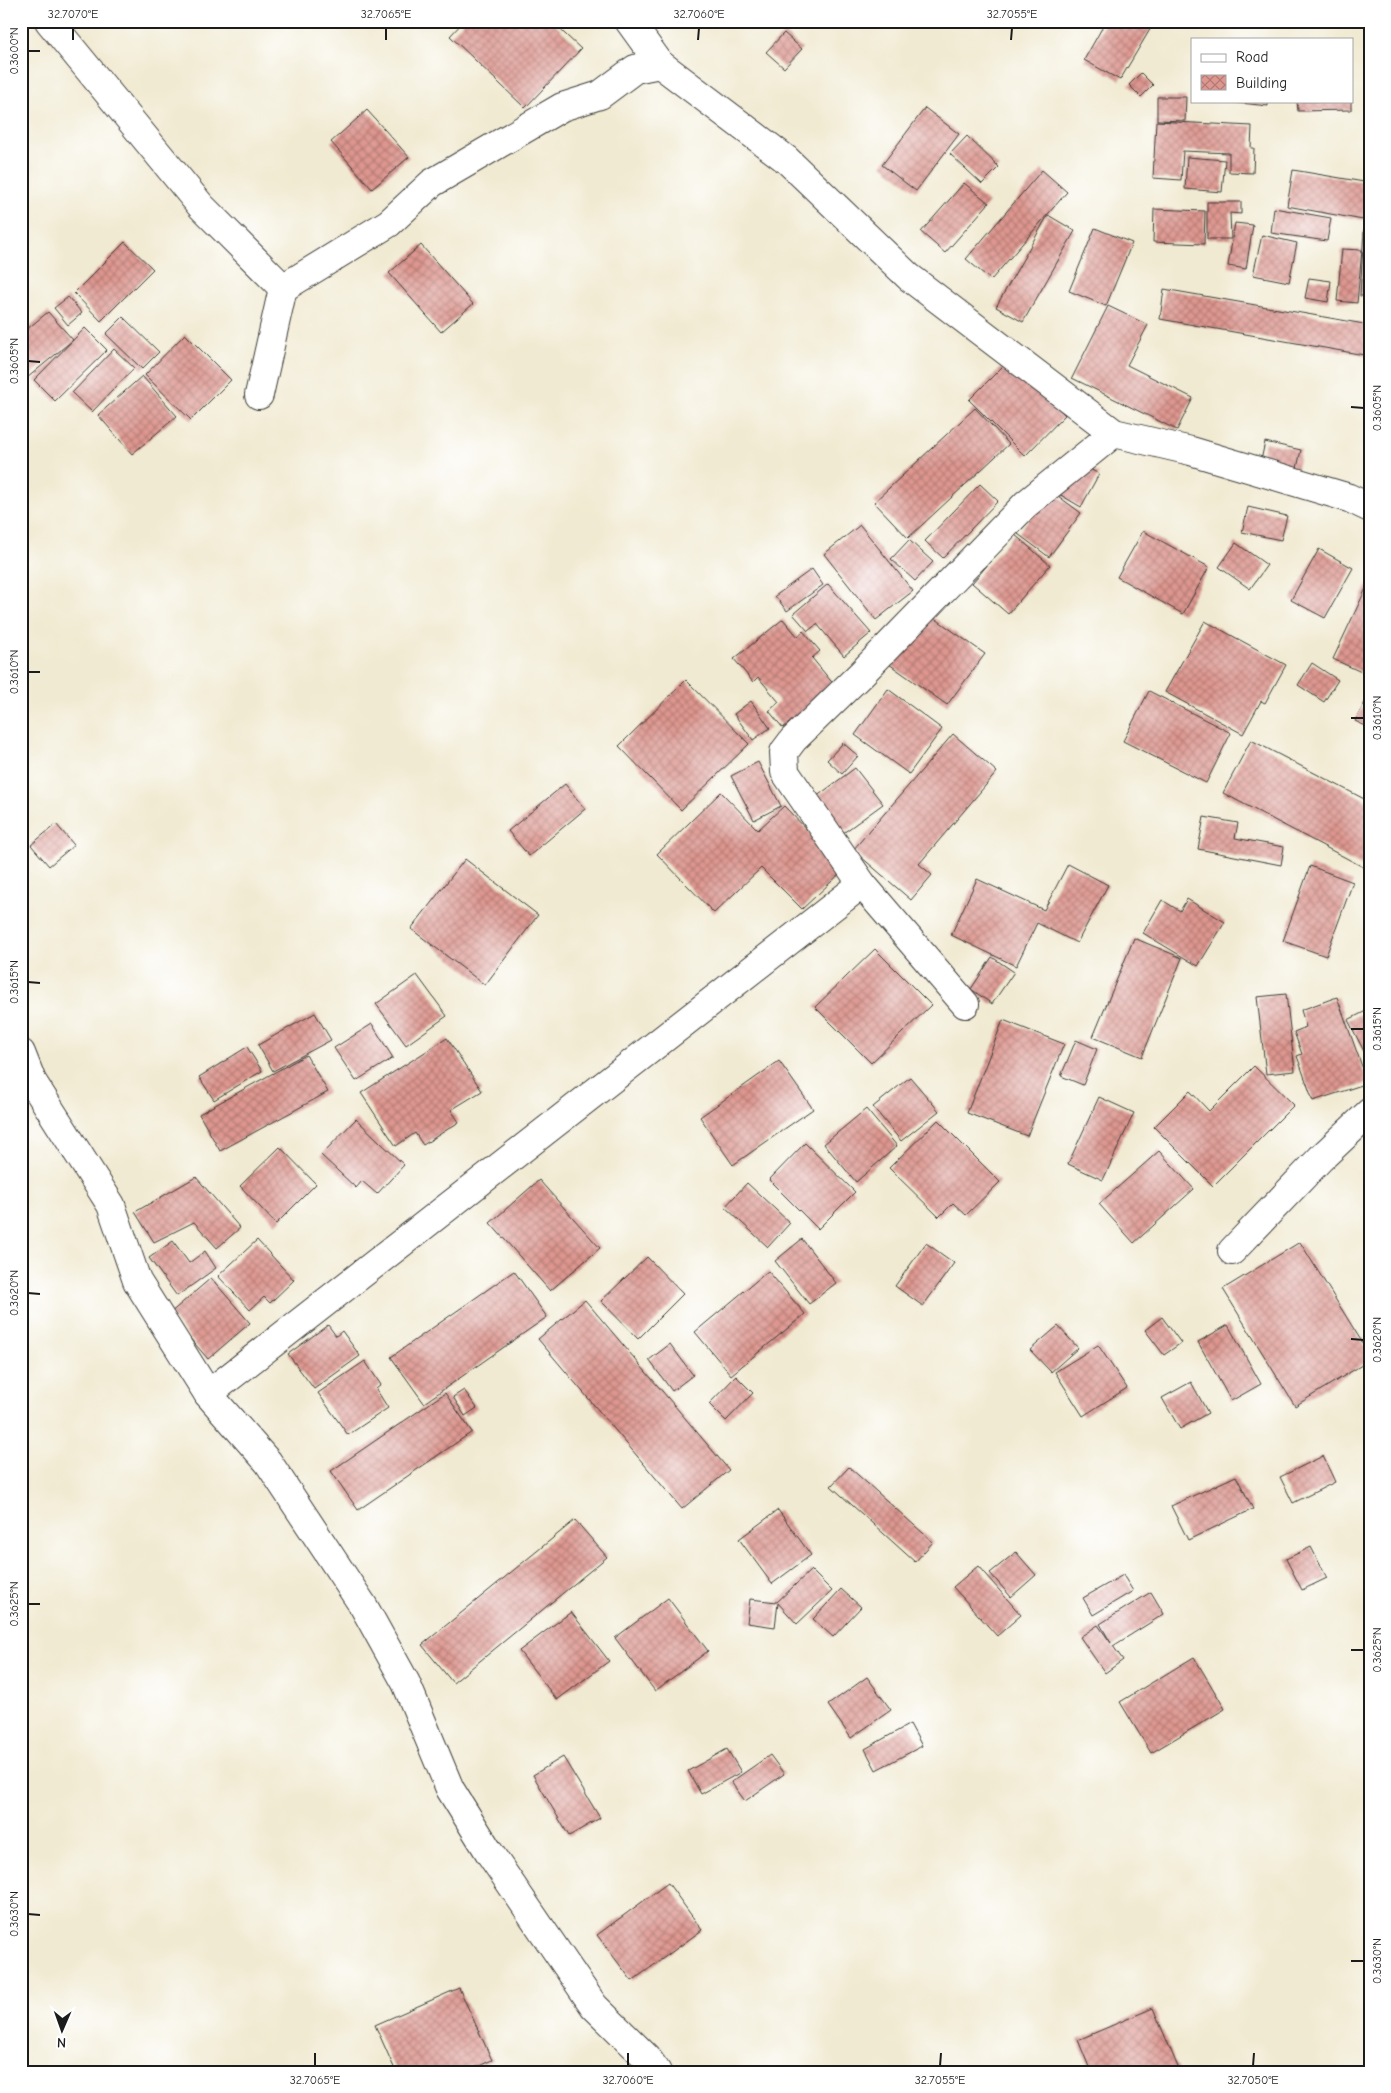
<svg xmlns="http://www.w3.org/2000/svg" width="1391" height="2093" font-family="'Comic Neue',sans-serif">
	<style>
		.building { fill: url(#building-cross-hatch) }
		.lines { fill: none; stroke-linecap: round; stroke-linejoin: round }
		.minor-casing { stroke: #3c3b37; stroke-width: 30 }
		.minor { stroke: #fff; stroke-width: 28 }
		.ticks { fill: none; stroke: #1c1c1c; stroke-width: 2 }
		.neatline { fill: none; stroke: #1c1c1c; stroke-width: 2 }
		.ticks-label { font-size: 12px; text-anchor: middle; fill: #1c1c1c }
	</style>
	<defs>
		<pattern id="building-cross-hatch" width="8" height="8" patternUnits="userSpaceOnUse" patternTransform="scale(1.25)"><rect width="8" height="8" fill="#de9790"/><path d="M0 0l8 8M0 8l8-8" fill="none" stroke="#b37a75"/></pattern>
	</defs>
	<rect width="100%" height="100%" fill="#fff"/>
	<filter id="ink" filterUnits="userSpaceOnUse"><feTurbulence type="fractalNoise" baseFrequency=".02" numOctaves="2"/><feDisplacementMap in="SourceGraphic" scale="10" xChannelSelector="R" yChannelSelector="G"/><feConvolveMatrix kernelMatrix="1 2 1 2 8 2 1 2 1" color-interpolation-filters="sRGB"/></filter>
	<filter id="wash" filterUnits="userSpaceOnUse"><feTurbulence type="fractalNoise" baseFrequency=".0096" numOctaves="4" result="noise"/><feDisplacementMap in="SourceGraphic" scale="20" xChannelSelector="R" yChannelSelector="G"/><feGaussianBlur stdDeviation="1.12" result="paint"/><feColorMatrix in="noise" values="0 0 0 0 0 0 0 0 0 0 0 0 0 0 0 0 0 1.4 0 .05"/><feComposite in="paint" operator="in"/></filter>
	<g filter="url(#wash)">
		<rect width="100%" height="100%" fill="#f1ead2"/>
		<g id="blocks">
			<!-- building -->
			<g class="building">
				<path d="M464,21H551L581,49L525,108L450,36Z"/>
				<path d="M1106,21H1155L1120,80L1084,60Z"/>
				<path d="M784,33L802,49L784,68L766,52Z"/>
				<path d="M1141,73L1153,85L1141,97L1129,85Z"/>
				<path d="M1157,97H1186L1185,121L1157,120Z"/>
				<path d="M1223,101H1268V106Z"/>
				<path d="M1297,101H1351V110L1298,111Z"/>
				<path d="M925,108L959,134L916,191L882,165Z"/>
				<path d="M367,110L409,157L372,189L331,142Z"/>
				<path d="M1156,121L1252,126L1251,148H1254L1253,173L1229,172V153L1183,151L1181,180L1153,178Z"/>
				<path d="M967,136L999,167L982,184L950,154Z"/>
				<path d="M1187,157L1225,160L1222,192L1185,189Z"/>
				<path d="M1042,170L1067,192L991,280L966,259Z"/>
				<path d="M1293,170L1370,183L1363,220L1287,206Z"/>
				<path d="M964,183L989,203L945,253L921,232Z"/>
				<path d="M1207,202H1241V214L1230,213L1231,239H1207Z"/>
				<path d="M1274,208L1331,218L1327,241L1271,233Z"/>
				<path d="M1154,209L1205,211L1204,244L1153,242Z"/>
				<path d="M1048,215L1075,231L1023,322L996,307Z"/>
				<path d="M1235,223L1253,225L1246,269L1228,266Z"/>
				<path d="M1095,228L1132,243L1106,306L1069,291Z"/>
				<path d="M1364,230L1370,231V296H1360Z"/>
				<path d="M1262,235L1297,243L1289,282L1253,275Z"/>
				<path d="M125,242L153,269L101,321L74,293Z"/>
				<path d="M421,245L473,304L441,332L389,273Z"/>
				<path d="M1342,249L1362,250L1357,303L1337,301Z"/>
				<path d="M1309,278L1331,281L1328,302L1305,298Z"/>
				<path d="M1164,289L1370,325V356L1160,319Z"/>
				<path d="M68,297L82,313L68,325L54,308Z"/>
				<path d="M1108,306L1148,325L1127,365L1193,398L1177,430L1072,378Z"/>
				<path d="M48,312L73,340L21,383V334Z"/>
				<path d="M123,317L159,352L142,369L106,334Z"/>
				<path d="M85,328L107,350L55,401L34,380Z"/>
				<path d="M185,334L231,380L191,420L145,375Z"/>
				<path d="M114,349L134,368L92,412L72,393Z"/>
				<path d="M1009,360L1065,415L1025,456L969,400Z"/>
				<path d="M142,376L177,416L132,454L98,415Z"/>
				<path d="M975,408L1009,444L908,538L874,502Z"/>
				<path d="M1265,442L1301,450L1296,473L1260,465Z"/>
				<path d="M1077,462L1099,474L1081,507L1059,494Z"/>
				<path d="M980,484L998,501L943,558L925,541Z"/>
				<path d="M1050,490L1081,513L1049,557L1018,534Z"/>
				<path d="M1248,507L1287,516L1281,540L1242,532Z"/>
				<path d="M860,525L913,591L876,620L824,554Z"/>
				<path d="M1143,531L1209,567L1183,614L1117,577Z"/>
				<path d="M1014,534L1050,565L1008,614L972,583Z"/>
				<path d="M909,540L933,562L915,581L891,559Z"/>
				<path d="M1236,543L1267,565L1250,589L1219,567Z"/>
				<path d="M1319,549L1353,568L1325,618L1291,600Z"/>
				<path d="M812,569L823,585L787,611L775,596Z"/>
				<path d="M1370,580V676L1333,659Z"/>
				<path d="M828,584L871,633L844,656L817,624L808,631L793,614Z"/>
				<path d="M926,612L985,654L947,705L889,664Z"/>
				<path d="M783,619L798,637L803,631L820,651L812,658L835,686L783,728L769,711L779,702L758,677L753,682L734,659Z"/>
				<path d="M1205,621L1286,665L1265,703L1261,701L1243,734L1165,692Z"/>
				<path d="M1312,663L1338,680L1324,702L1298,685Z"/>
				<path d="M686,680L749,744L681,810L619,746Z"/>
				<path d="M888,689L942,729L909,774L855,735Z"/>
				<path d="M1149,691L1231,733L1206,783L1123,741Z"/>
				<path d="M1370,693V728L1355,721Z"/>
				<path d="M751,701L770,728L753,740L734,714Z"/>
				<path d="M953,734L997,772L919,864L932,875L911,900L853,850Z"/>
				<path d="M1251,740L1370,802V859L1365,868L1223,793Z"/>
				<path d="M843,743L858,756L842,774L827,760Z"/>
				<path d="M758,762L781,806L754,820L731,776Z"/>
				<path d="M855,768L883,804L839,836L812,800Z"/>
				<path d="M565,784L585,809L529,856L508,831Z"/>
				<path d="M721,792L758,830L784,806L845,869L802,909L761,868L714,913L657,854Z"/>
				<path d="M1204,817L1238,823L1235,838L1284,847L1281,865L1198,849Z"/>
				<path d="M56,824L74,845L49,866L31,845Z"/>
				<path d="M465,859L538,915L485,985L411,929Z"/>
				<path d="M1068,864L1108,885L1077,943L1037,923L1016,966L951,935L977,879L1044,910Z"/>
				<path d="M1310,866L1353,882L1326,956L1283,941Z"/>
				<path d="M1187,899L1225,922L1198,966L1143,933L1162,900L1180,911Z"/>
				<path d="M1134,938L1182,958L1142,1057L1093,1037Z"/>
				<path d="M875,949L931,1005L871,1063L815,1007Z"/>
				<path d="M992,957L1014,972L992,1004L971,989Z"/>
				<path d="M417,975L447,1016L406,1045L376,1004Z"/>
				<path d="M1286,994L1295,1071L1266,1074L1257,997Z"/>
				<path d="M1337,997L1368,1083L1313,1101L1297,1056L1302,1054L1294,1032L1306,1027L1301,1010Z"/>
				<path d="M1370,1009V1063L1348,1020Z"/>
				<path d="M315,1013L331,1040L273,1071L258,1045Z"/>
				<path d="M1003,1020L1064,1044L1027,1136L967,1113Z"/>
				<path d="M372,1024L393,1058L356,1081L334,1048Z"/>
				<path d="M447,1038L482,1091L451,1110L459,1122L423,1145L415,1133L396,1146L361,1093Z"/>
				<path d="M1076,1040L1097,1049L1083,1085L1061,1076Z"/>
				<path d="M247,1047L262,1071L214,1100L199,1077Z"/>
				<path d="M306,1055L328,1092L220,1151L199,1114Z"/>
				<path d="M779,1061L813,1109L733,1165L700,1117Z"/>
				<path d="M1254,1066L1294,1105L1213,1186L1154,1127L1190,1091L1209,1111Z"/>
				<path d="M910,1077L939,1111L901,1141L873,1107Z"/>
				<path d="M1099,1097L1134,1113L1103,1180L1068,1164Z"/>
				<path d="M866,1109L897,1146L856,1182L824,1144Z"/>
				<path d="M356,1119L404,1165L377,1194L362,1181L356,1188L321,1155Z"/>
				<path d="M938,1120L1000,1182L966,1215L953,1203L939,1217L889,1168Z"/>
				<path d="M805,1143L855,1192L818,1229L769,1180Z"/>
				<path d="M280,1147L316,1184L276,1224L240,1186Z"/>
				<path d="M1159,1151L1194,1189L1134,1243L1099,1204Z"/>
				<path d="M196,1177L240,1228L217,1248L194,1222L154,1242L135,1212Z"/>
				<path d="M539,1180L600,1248L550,1291L490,1223Z"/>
				<path d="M747,1183L790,1223L768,1247L725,1207Z"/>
				<path d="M802,1239L836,1283L809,1304L775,1261Z"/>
				<path d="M257,1240L294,1280L270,1303L264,1297L250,1310L218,1276Z"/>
				<path d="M173,1241L189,1263L205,1251L216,1268L177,1296L149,1258Z"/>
				<path d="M1300,1242L1370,1355V1360L1295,1406L1223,1289Z"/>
				<path d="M926,1243L954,1263L923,1306L895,1286Z"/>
				<path d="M647,1257L683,1294L638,1339L601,1301Z"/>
				<path d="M514,1271L547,1317L424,1403L391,1357Z"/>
				<path d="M768,1271L805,1314L731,1375L695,1332Z"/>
				<path d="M211,1278L250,1323L208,1359L169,1314Z"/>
				<path d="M585,1300L729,1470L682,1509L538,1339Z"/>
				<path d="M1162,1317L1181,1343L1164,1355L1145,1330Z"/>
				<path d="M328,1325L336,1336L342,1331L360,1356L314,1389L288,1354Z"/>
				<path d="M1228,1325L1261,1384L1231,1401L1198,1342Z"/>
				<path d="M1058,1326L1078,1348L1051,1372L1030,1350Z"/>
				<path d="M670,1344L693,1375L672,1391L649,1360Z"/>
				<path d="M1098,1345L1127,1388L1083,1416L1055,1372Z"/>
				<path d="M365,1361L381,1385L376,1389L388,1408L348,1435L318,1393Z"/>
				<path d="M736,1376L753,1393L726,1421L709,1404Z"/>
				<path d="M1191,1382L1208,1413L1180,1429L1162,1398Z"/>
				<path d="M464,1390L477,1408L465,1416L453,1397Z"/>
				<path d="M445,1393L472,1432L358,1510L331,1471Z"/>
				<path d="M1323,1456L1335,1482L1293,1503L1280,1477Z"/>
				<path d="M849,1467L933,1542L915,1562L831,1486Z"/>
				<path d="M1236,1476L1253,1509L1188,1540L1171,1506Z"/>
				<path d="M778,1510L811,1555L772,1584L739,1539Z"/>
				<path d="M575,1520L607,1557L453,1683L422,1645Z"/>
				<path d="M1311,1547L1327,1578L1302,1590L1286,1559Z"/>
				<path d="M1016,1552L1036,1575L1011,1597L990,1573Z"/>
				<path d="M978,1566L1021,1615L997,1636L953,1587Z"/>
				<path d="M811,1570L832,1591L797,1624L778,1603L775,1627L747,1623L750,1599L777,1602Z"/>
				<path d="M1123,1575L1133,1591L1093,1615L1083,1598Z"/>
				<path d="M841,1589L861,1607L833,1637L813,1619Z"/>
				<path d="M1151,1592L1164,1614L1113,1646L1123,1660L1105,1673L1080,1637L1098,1625L1111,1643L1100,1624Z"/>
				<path d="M668,1598L708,1651L655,1691L615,1638Z"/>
				<path d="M571,1612L609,1661L557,1700L519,1651Z"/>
				<path d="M1194,1657L1225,1709L1151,1753L1120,1702Z"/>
				<path d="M867,1677L891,1710L851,1738L828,1705Z"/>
				<path d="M910,1724L922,1746L876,1770L865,1749Z"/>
				<path d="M727,1749L741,1772L701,1794L688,1771Z"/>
				<path d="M770,1755L784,1774L745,1801L731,1782Z"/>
				<path d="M563,1757L600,1818L569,1836L533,1775Z"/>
				<path d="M668,1883L702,1930L632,1981L597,1935Z"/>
				<path d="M459,1988L492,2060L466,2072H396L375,2025Z"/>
				<path d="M1153,2008L1180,2072H1091L1078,2040Z"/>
			</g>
		</g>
	</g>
	<g filter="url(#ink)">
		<use href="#blocks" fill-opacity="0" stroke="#3c3b37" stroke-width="1"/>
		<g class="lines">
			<!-- minor casing -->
			<g class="minor-casing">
				<g id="minor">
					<path d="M49,21L201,206L283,288"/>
					<path d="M629,21L660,64L787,160L909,277L1114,433L1191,451L1349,498L1370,508"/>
					<path d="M259,395L283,288L389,223L432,183L562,107L600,95L635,69L660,64"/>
					<path d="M965,1004L862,884L785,772L784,752L793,740L862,673L1026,504L1114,433"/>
					<path d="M21,1053L32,1081L111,1205L137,1281L208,1394L268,1462L364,1607L406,1683L450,1789L489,1852L594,2006L647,2058L657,2072"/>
					<path d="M1232,1251L1321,1158L1370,1112"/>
					<path d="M208,1394L862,884"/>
				</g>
			</g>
			<!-- minor -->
			<use href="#minor" class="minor"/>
		</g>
	</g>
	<!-- ticks -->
	<path class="ticks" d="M73,40V28M386,40V28M698,40L699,28M1011,40L1012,28M28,51H40M28,361L40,362M1351,407L1364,408M28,672H40M1351,718H1364M28,982L40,983M1351,1029H1364M28,1293L40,1294M1351,1339L1364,1340M28,1604H40M1351,1650H1364M28,1914L40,1915M1351,1961H1364M315,2066V2053M628,2066V2053M940,2066L941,2053M1253,2066L1254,2053"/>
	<!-- margin -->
	<rect width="1391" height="2093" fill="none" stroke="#fff" stroke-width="55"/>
	<!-- legend -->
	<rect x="1191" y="38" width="162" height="65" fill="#ffffff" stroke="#a4a4a4"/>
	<rect x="1201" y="54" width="25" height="8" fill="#ffffff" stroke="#a4a4a4"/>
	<text x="1236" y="62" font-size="15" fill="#1c1c1c">Road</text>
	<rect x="1201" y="75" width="25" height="15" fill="url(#building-cross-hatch)" stroke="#a4a4a4"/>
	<text x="1236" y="88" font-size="15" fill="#1c1c1c">Building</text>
	<!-- north arrow -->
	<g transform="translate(62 2030) rotate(182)" stroke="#ffffff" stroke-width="4" paint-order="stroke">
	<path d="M0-4L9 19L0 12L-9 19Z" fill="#1c1c1c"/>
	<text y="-8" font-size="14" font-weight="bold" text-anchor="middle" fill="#1c1c1c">N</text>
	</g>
	<rect x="28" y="28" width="1336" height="2038" class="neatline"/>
	<g class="ticks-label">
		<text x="73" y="18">32.7070°E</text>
		<text x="386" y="18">32.7065°E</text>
		<text x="699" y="18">32.7060°E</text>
		<text x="1012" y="18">32.7055°E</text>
		<text transform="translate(14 51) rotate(-90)" y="4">0.3600°N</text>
		<text transform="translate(14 361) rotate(-90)" y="4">0.3605°N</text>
		<text transform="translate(1377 408) rotate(-90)" y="4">0.3605°N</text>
		<text transform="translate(14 672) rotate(-90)" y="4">0.3610°N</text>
		<text transform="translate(1377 718) rotate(-90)" y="4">0.3610°N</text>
		<text transform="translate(14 982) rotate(-90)" y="4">0.3615°N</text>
		<text transform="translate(1377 1029) rotate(-90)" y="4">0.3615°N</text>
		<text transform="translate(14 1293) rotate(-90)" y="4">0.3620°N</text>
		<text transform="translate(1377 1340) rotate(-90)" y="4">0.3620°N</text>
		<text transform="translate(14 1604) rotate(-90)" y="4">0.3625°N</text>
		<text transform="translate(1377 1650) rotate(-90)" y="4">0.3625°N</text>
		<text transform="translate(14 1914) rotate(-90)" y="4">0.3630°N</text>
		<text transform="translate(1377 1961) rotate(-90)" y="4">0.3630°N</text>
		<text x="315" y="2084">32.7065°E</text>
		<text x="628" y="2084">32.7060°E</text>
		<text x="940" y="2084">32.7055°E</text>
		<text x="1253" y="2084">32.7050°E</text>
	</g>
</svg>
